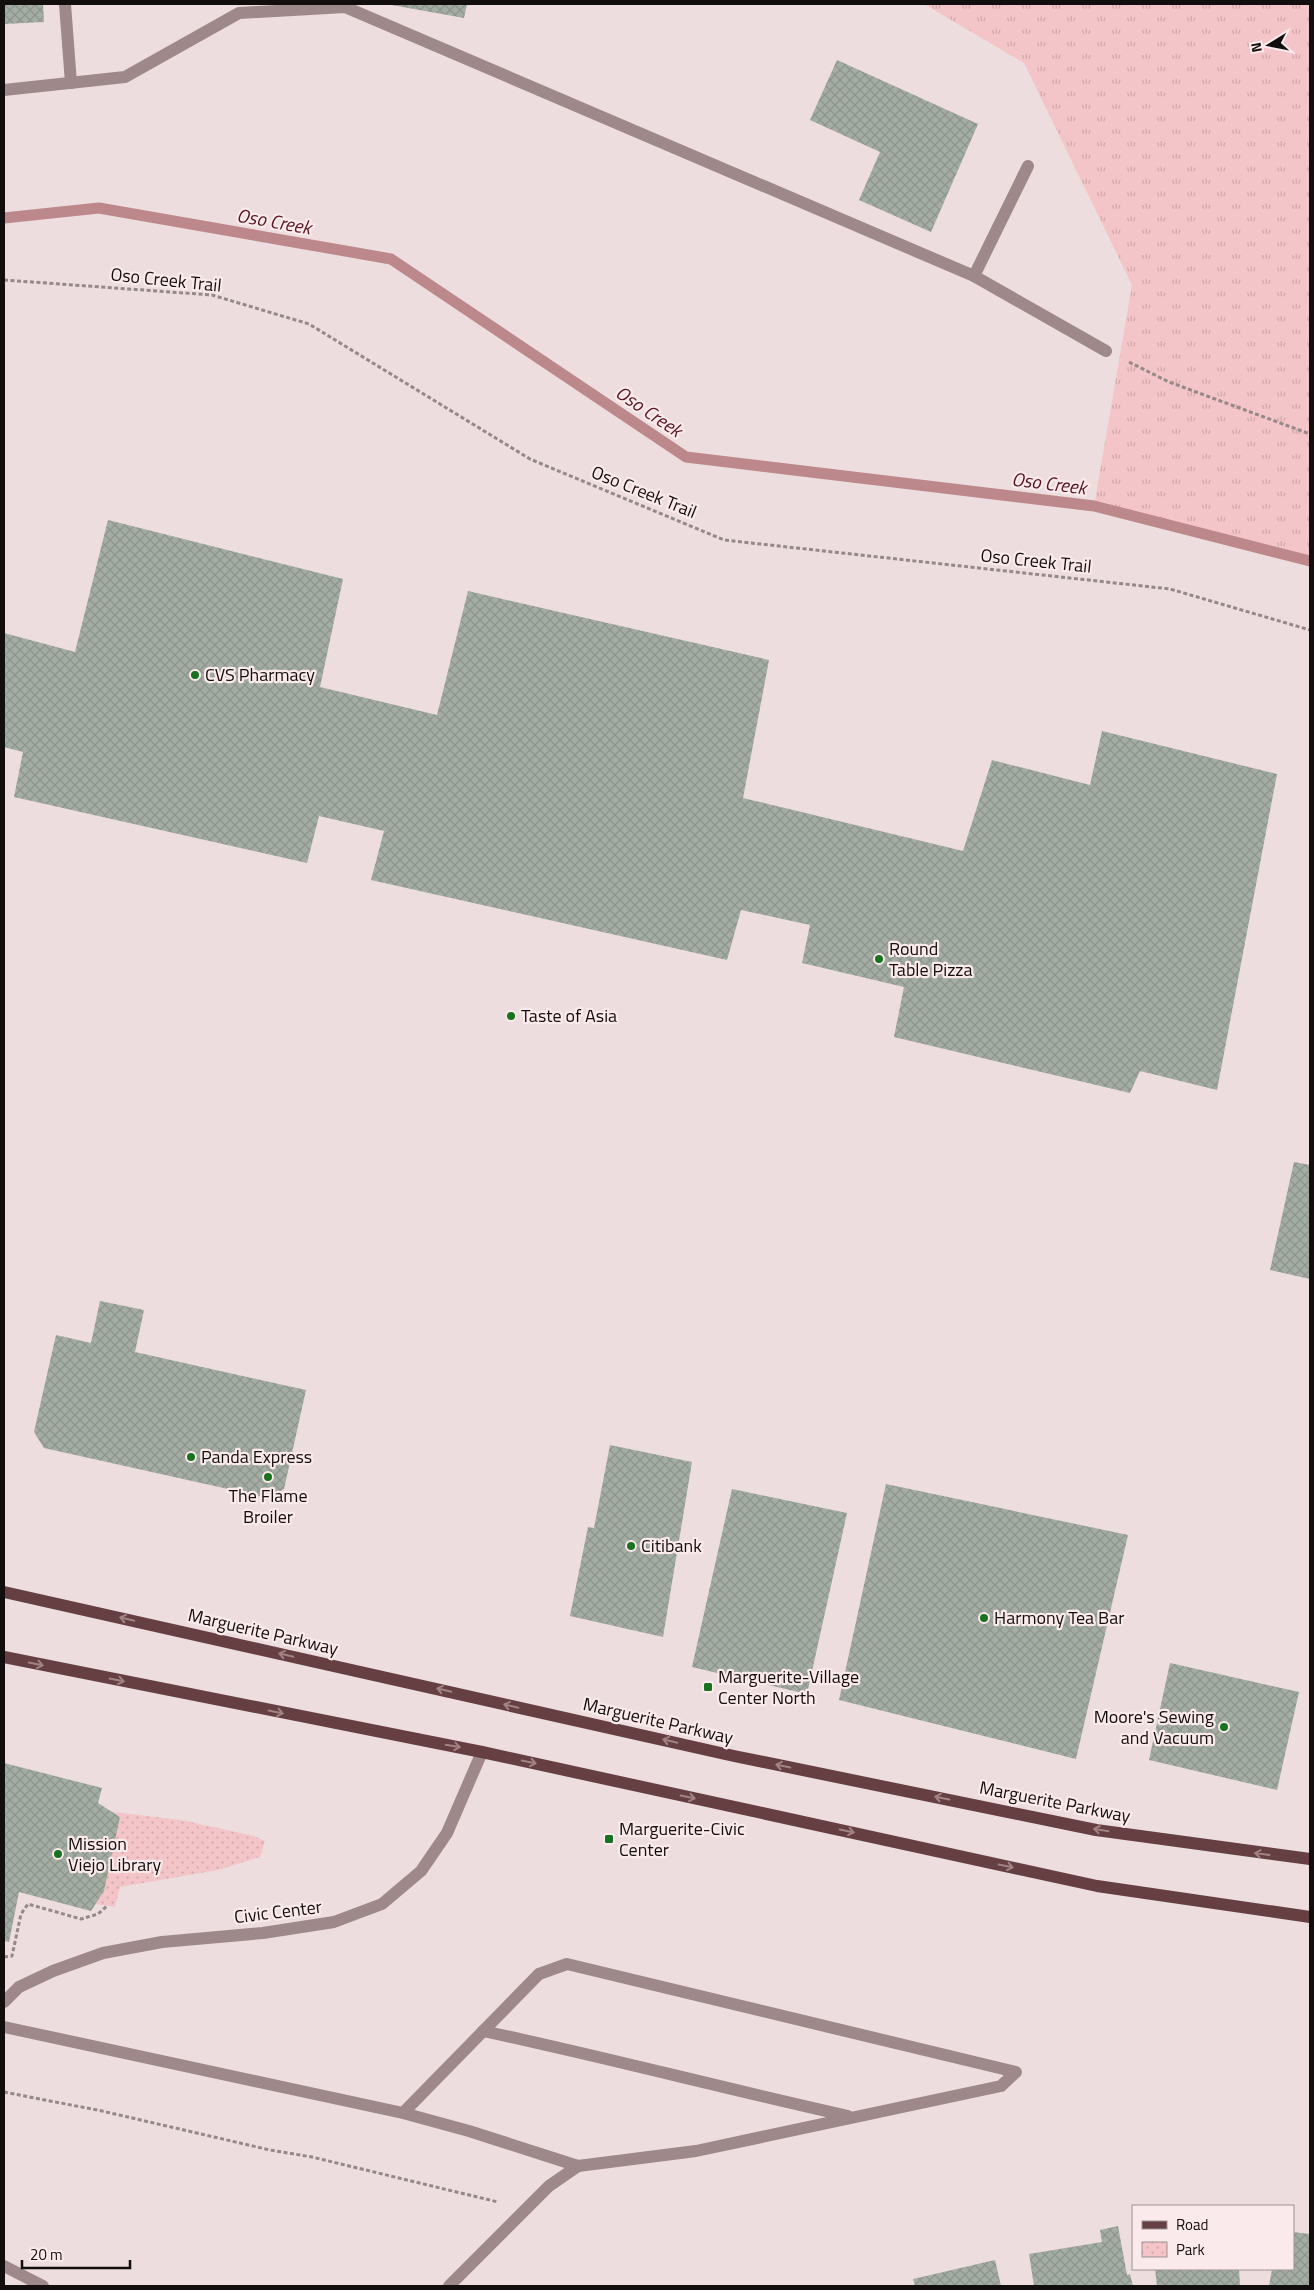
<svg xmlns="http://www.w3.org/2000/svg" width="1314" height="2290" font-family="'Titillium Web',sans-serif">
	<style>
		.grass { fill: url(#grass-tufts) }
		.park { fill: url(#park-dots) }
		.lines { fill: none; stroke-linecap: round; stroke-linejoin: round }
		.stream { stroke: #bc888c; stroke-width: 11 }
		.building { fill: url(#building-cross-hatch) }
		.path { stroke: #948889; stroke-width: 3; stroke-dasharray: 4 2.5; stroke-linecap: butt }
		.lane { stroke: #9f8889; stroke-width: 12 }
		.primary { stroke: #653f42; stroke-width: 12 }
		.oneway { stroke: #a18386 }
		.poi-dot { fill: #18721f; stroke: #fbeaeb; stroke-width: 2 }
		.labels { text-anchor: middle; stroke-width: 4.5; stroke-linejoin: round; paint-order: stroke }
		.street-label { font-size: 18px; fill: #130e0e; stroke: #fbeaeb }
		.poi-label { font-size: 18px; fill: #130e0e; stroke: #fbeaeb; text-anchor: start }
		.water-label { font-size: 19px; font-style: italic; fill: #551521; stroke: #fbeaeb }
	</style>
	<defs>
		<pattern id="grass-tufts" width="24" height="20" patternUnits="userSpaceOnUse" patternTransform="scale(1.25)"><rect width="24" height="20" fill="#f4c5c8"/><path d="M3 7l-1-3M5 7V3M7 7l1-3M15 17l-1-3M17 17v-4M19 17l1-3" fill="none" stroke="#d0a8ab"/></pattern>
		<pattern id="park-dots" width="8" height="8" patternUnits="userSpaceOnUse" patternTransform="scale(1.25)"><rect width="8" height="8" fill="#f4c5c8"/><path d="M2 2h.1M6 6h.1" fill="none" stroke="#d0a8ab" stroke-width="1.8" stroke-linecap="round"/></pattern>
		<pattern id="building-cross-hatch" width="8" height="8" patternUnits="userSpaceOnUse" patternTransform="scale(1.25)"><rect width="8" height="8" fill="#a4ada3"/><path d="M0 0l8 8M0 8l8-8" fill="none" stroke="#8c948b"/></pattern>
	</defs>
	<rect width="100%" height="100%" fill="#edddde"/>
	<!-- grass -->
	<path class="grass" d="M924,4H1310V561L1094,506L1132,285L1024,63Z"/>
	<!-- park -->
	<path class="park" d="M113,1812L181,1820L254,1836L265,1841L260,1857L218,1870L120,1887L115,1907L96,1904L104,1891L120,1817Z"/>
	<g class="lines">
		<!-- stream -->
		<path class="stream" d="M4,218L99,208L391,259L686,457L1094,506L1310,561"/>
	</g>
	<!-- building -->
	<g class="building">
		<path d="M4,4H43L44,22L4,24Z"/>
		<path d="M386,4H467L464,18Z"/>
		<path d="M837,60L978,124L931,232L859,200L880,152L810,120Z"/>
		<path d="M108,520L343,579L320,687L437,715L468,591L769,660L743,798L963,851L992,760L1090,785L1102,731L1277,774L1217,1090L1140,1071L1130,1093L894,1037L904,987L802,963L810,925L741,910L727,960L371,880L384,831L319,816L307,863L14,797L23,752L4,747V633L75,652Z"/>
		<path d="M1294,1162L1310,1165V1279L1270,1270Z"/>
		<path d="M100,1301L144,1310L135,1352L306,1390L284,1489L268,1498L44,1448L34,1432L56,1335L91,1343Z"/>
		<path d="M610,1445L692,1462L663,1637L570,1616L588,1527L594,1528Z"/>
		<path d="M886,1484L1128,1535L1076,1759L839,1700Z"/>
		<path d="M732,1489L847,1513L807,1694L692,1667Z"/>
		<path d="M1170,1663L1299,1692L1277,1790L1149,1760Z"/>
		<path d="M4,1763L102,1788L98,1803L120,1817L104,1891L91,1911L19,1892L9,1942L4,1941Z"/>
		<path d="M1118,2226L1127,2275L1130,2274L1133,2286H1034L1029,2254L1102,2242L1100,2230Z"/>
		<path d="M1293,2232L1310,2234V2286H1269L1272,2269H1293Z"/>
		<path d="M995,2260L1001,2286H915L913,2279Z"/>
		<path d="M1155,2269H1239L1240,2286H1157Z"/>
	</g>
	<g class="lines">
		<!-- path -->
		<g class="path">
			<path d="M4,280L212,295L309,324L530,459L724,540L1170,589L1310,630"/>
			<path d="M1129,362L1169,382L1310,434"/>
			<path d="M4,1957L12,1956L21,1914L28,1904L81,1919L98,1914L107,1906"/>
			<path d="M4,2092L102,2111L270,2150L312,2157L498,2202"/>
		</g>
		<!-- lane -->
		<g class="lane">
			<path d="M65,4L71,83"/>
			<path d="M4,90L125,77L239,13L345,7L974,276L1106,351"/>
			<path d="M974,276L1028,166"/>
			<path d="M4,2002L19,1987L53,1971L103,1953L162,1942L263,1933L334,1922L382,1904L421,1871L447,1833L482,1752"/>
			<path d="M4,2027L403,2113L469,2131L578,2166L696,2151L1001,2086L1016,2072L567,1964L539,1974L403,2113"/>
			<path d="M483,2031C605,2057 726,2089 848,2116"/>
			<path d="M4,2266L43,2286"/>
			<path d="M449,2286L549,2186L578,2166"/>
		</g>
		<!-- primary -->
		<g class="primary">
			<path d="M4,1592L734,1756L1096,1830L1310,1859"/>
			<path d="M4,1657L482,1752L1097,1886L1310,1917"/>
		</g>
	</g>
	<!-- one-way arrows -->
	<defs><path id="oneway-shaft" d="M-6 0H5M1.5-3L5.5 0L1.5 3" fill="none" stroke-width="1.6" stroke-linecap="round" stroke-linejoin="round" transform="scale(1.25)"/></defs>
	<g class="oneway">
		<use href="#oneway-shaft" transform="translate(127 1619) rotate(-167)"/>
		<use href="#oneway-shaft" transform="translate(286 1655) rotate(-167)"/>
		<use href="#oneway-shaft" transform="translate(36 1664) rotate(12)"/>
		<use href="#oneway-shaft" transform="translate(117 1680) rotate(11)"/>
		<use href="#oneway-shaft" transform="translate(444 1690) rotate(-167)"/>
		<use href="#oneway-shaft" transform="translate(511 1706) rotate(-167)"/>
		<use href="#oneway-shaft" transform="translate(276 1712) rotate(11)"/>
		<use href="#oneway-shaft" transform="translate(670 1741) rotate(-167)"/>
		<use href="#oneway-shaft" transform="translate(453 1746) rotate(10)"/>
		<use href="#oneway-shaft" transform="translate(529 1762) rotate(12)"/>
		<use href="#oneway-shaft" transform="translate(783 1766) rotate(-168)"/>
		<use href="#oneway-shaft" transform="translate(688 1797) rotate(12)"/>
		<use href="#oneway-shaft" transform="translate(942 1798) rotate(-168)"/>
		<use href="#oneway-shaft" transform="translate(1101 1830) rotate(-171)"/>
		<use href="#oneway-shaft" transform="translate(847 1831) rotate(12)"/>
		<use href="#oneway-shaft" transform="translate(1262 1854) rotate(-172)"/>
		<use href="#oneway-shaft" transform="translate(1006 1866) rotate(12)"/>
	</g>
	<!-- markers -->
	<g class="poi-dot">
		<circle cx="195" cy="675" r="5"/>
		<circle cx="879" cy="959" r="5"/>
		<circle cx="511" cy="1016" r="5"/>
		<circle cx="191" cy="1457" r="5"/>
		<circle cx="268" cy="1477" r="5"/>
		<circle cx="631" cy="1546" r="5"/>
		<circle cx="984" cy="1618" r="5"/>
		<rect x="703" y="1682" width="10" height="10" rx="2.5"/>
		<circle cx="1224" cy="1727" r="5"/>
		<rect x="604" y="1834" width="10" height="10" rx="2.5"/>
		<circle cx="58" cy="1854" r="5"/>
	</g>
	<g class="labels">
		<!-- street labels -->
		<g class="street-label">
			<text transform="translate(166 280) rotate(6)" y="6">Oso Creek Trail</text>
			<text transform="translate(644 492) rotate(22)" y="6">Oso Creek Trail</text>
			<text transform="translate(1036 561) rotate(6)" y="6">Oso Creek Trail</text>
			<text transform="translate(263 1632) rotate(13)" y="6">Marguerite Parkway</text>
			<text transform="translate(658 1721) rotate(13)" y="6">Marguerite Parkway</text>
			<text transform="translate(1055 1802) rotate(11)" y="6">Marguerite Parkway</text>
			<text transform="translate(278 1912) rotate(-7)" y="6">Civic Center</text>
		</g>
		<!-- poi labels -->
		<g class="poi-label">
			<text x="205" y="681">CVS Pharmacy</text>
			<text x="889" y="955">Round<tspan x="889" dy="21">Table Pizza</tspan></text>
			<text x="521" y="1022">Taste of Asia</text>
			<text x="201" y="1463">Panda Express</text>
			<text x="268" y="1502" text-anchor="middle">The Flame<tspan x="268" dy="21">Broiler</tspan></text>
			<text x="641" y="1552">Citibank</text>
			<text x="994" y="1624">Harmony Tea Bar</text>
			<text x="718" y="1683">Marguerite-Village<tspan x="718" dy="21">Center North</tspan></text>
			<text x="1214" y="1723" text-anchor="end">Moore's Sewing<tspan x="1214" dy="21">and Vacuum</tspan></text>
			<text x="619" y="1835">Marguerite-Civic<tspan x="619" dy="21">Center</tspan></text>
			<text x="68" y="1850">Mission<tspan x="68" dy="21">Viejo Library</tspan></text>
		</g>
		<!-- water labels -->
		<g class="water-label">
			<text transform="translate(274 221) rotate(10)" y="7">Oso Creek</text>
			<text transform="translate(649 411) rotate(34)" y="7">Oso Creek</text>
			<text transform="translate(1049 483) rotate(7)" y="7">Oso Creek</text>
		</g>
	</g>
	<!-- border -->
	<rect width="1314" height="2290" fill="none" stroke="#130e0e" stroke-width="10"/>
	<!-- legend -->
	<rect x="1132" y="2205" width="162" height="65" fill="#fbeaeb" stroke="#9e9293"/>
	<rect x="1142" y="2221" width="25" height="8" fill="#653f42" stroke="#9e9293"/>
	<text x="1176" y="2230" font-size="15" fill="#130e0e">Road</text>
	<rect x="1142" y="2242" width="25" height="15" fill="url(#park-dots)" stroke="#9e9293"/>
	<text x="1176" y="2255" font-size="15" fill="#130e0e">Park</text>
	<!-- north arrow -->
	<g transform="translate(1269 45) rotate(260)" stroke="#fbeaeb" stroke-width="4" paint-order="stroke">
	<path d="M0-4L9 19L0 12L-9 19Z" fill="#130e0e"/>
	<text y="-8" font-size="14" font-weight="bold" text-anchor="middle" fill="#130e0e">N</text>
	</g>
	<!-- scale -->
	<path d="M22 2260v8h108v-8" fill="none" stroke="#130e0e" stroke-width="2.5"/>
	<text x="30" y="2260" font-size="15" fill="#130e0e" stroke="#fbeaeb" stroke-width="4" paint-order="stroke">20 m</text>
</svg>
